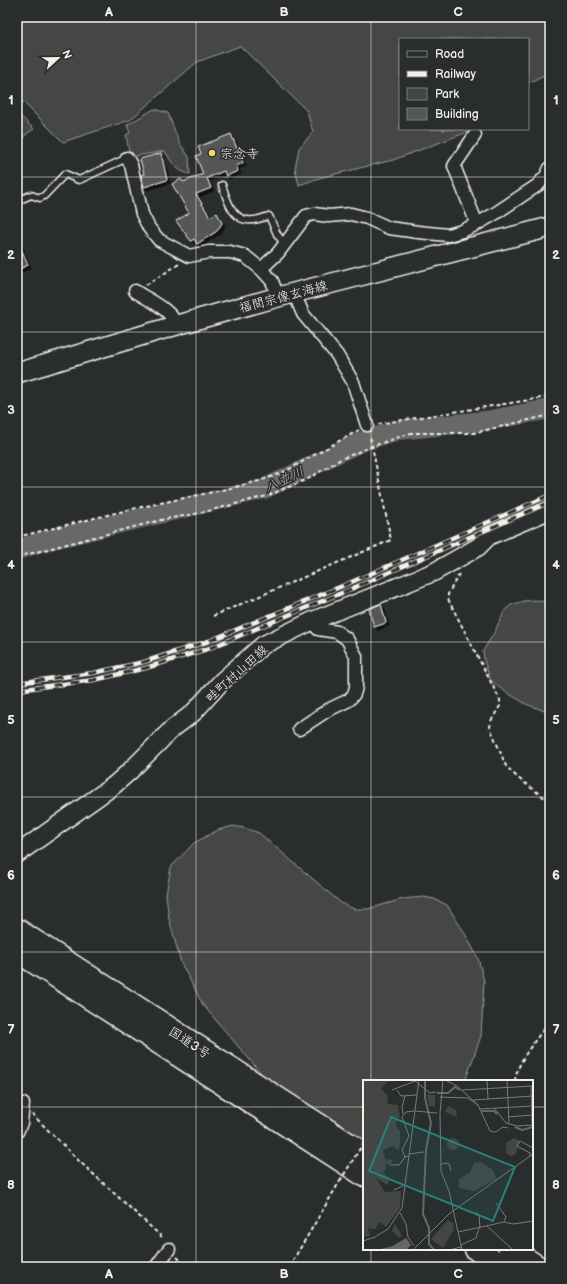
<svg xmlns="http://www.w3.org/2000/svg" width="567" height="1284" font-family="'Balsamiq Sans','Klee One',sans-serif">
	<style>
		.green { fill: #444645; stroke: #9c9c96 }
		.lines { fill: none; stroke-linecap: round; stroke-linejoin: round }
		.river { stroke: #676866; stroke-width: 20 }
		.building { fill: #555756; stroke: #f4f1e8; filter: url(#shadow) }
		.lane-casing { stroke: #f4f1e8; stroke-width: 9 }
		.street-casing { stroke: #f4f1e8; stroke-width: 15 }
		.secondary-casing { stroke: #f4f1e8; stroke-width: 20 }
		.primary-casing { stroke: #f4f1e8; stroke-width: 22 }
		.highway-casing { stroke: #f4f1e8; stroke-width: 25 }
		.path { stroke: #f4f1e8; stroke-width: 2; stroke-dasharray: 4 3; stroke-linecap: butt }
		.lane { stroke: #2a2d2e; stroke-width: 6 }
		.street { stroke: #2a2d2e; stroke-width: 12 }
		.secondary { stroke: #2a2d2e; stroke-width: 17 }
		.primary { stroke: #2a2d2e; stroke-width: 19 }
		.highway { stroke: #2a2d2e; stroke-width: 22 }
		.rail-casing { stroke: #f4f1e8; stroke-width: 4.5 }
		.rail { stroke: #2a2d2e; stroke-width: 3; stroke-dasharray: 9; stroke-linecap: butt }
		.path-bridge { stroke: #f4f1e8; stroke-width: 2; stroke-dasharray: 4 3; stroke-linecap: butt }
		.grid { fill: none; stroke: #f4f1e8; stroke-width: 1; stroke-opacity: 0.55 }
		.poi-dot { fill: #ffd166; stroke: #2a2d2e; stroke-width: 1.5 }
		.labels { text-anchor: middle; stroke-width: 3; stroke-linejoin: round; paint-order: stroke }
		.poi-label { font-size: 13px; fill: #f4f1e8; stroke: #2a2d2e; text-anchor: start }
		.street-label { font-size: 13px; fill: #f4f1e8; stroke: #2a2d2e }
		.water-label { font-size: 14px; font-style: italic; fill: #b5b3ae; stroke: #2a2d2e }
		.inset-river { fill: none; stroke: #676866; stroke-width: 2 }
		.inset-road { fill: none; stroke: #7b7b78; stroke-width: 1 }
		.view { fill: #26827a; fill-opacity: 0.15; stroke: #26827a; stroke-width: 2 }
		.inset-edge { fill: none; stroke: #f4f1e8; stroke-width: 2 }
		.neatline { fill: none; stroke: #f4f1e8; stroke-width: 1.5 }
		.grid-label { font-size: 13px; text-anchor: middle; font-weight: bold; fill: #f4f1e8 }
	</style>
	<defs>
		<filter id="shadow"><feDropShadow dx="3" dy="3" stdDeviation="0" flood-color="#0009"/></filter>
	</defs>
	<rect width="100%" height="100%" fill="#2a2d2e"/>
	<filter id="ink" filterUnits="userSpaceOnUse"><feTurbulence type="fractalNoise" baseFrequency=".025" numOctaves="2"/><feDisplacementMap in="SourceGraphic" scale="8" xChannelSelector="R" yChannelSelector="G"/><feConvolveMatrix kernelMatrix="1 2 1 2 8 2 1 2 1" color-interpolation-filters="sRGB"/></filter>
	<g filter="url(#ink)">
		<!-- green -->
		<g class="green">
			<path d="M17,17H550V72L528,83V39H400V129L473,130L393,160L319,178L299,185L295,169L299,148L313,132L307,111L240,46L197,62L130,120L63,142L22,101L17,99Z"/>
			<path d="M154,109L168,113L179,142L189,157L190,174C176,171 172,163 165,151L130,157L126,135L130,133L127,125Z"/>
			<path d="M17,113L34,129L25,135L17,164Z"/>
			<path d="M536,600L550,603V713L526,704L498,687L490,679L484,660L483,651L494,633L505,610L511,605L524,601Z"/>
			<path d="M233,826L244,828L259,833L341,903L354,909H368L403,899L424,897L434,899L447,905L464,932L478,958L484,981L481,1036L465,1081H364V1177L295,1113L203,1005L181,963L169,919L166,894L171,867L194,843L218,830Z"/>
		</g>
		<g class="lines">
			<!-- river -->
			<path class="river" d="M17,550L44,541L264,489L360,442L398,430L485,421L550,409"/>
		</g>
		<!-- building -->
		<g class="building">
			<path d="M231,134L243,163L236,166L238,171L226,176L224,171L207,178L211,188L196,194L210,217L217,213L222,223L217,231L197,244L194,239L191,241L176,221L189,213L172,184L181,179L183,182L203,174L196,156L201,154L198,147Z"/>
			<path d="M161,153L167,180L144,187L141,175L144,174L140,159Z"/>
			<path d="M17,239L28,265L17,270Z"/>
			<path d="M381,604L386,623L374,627L369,609Z"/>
		</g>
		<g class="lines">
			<!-- lane casing -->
			<g class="lane-casing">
				<g id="lane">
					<path d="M222,185C227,200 233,223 253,220C258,220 264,217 269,216L277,234L285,245"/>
					<path d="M17,201L31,195L40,198L44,196L65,174L79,180L127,158"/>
				</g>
			</g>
			<!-- street casing -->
			<g class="street-casing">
				<g id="street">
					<path d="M475,135L454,166L477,224"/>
					<path d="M127,158L131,165L142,214L149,228L159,240L189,256L209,252H230L245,256L261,269"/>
					<path d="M135,291C150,301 169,308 177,325"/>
					<path d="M294,293L303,314L337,355L353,382L367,425"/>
					<path d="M278,297L272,281L261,269L278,253L306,216L314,214L329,216L351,214L367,218L389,228L418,232L448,235L462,231L477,224L496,213L538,185L546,176L550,168"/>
					<path d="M299,729L328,710L349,700L354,694L356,687V656L347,639L337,632L318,629L312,621"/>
					<path d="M17,1132L21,1123L23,1104"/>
					<path d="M156,1267L169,1249"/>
				</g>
			</g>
			<!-- secondary casing -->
			<g class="secondary-casing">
				<path id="secondary" d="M17,854L113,786L130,771L172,729L193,713L222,681L263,645L312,621L434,572L478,547L489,536L550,510"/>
			</g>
			<!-- primary casing -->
			<g class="primary-casing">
				<path id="primary" d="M17,373L177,325L278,297L550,227"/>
			</g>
			<!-- highway casing -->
			<g class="highway-casing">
				<g id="highway">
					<path d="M17,930L364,1154"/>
					<path d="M17,951L364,1175"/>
					<path d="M476,1249L504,1267"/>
					<path d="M510,1249L538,1267"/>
				</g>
			</g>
			<!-- path -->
			<g class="path">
				<path d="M146,285L179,264"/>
				<path d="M378,424L536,399L550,396"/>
				<path d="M17,537L132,509L227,489L259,481L282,473L359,430"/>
				<path d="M17,557L161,520L200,513L267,496L308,479L341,459L373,446L411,433H474L550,415"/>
				<path d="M459,574L448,594V599L500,700V706L491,721L490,727L506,766L518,778L550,802"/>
				<path d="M213,616L391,540L370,436"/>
				<path d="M515,1081C516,1063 538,1036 550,1022"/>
				<path d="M32,1114L78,1160L164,1239"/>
				<path d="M177,1257L188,1267"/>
				<path d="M289,1267L340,1181"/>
			</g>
			<!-- lane -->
			<use href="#lane" class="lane"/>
			<!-- street -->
			<use href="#street" class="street"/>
			<!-- secondary -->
			<use href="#secondary" class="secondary"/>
			<!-- primary -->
			<use href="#primary" class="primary"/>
			<!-- highway -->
			<use href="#highway" class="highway"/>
			<!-- rail casing -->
			<g class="rail-casing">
				<g id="rail">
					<path d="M17,683L93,673L144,662L209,641L347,584L550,495"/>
					<path d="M17,690L94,680L146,668L210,648L351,589L550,502"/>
				</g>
			</g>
			<!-- rail -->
			<use href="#rail" class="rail"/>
			<!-- path-bridge -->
			<path class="path-bridge" d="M340,1181L364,1142"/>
		</g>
	</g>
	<!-- grid -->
	<path class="grid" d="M196,17V1267M371,17V1081M17,177H550M17,332H550M17,487H550M17,642H550M17,797H550M17,952H550M17,1107H364M532,1107H550M371,1249V1267"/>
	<!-- markers -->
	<circle class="poi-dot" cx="212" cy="153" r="4"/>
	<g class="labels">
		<!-- poi labels -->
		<g class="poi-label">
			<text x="220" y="158">宗念寺</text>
		</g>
		<!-- street labels -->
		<g class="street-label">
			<text transform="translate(283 296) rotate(-15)" y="5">福間宗像玄海線</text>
			<text transform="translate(236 673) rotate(-42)" y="5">畦町村山田線</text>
			<text transform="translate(190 1042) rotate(33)" y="5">国道3号</text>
		</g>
		<!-- water labels -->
		<g class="water-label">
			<text transform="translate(284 479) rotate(-25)" y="5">八並川</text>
		</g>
	</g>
	<!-- overview -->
	<g transform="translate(363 1080)">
		<rect width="170" height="170" fill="#2a2d2e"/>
		<path d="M0,0H42L24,2L18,8L24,15L25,24L35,25L37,38H34L33,47L37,51V60L36,70L29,66L20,70L23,82L24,79L30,80L27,85L23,84L22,91L15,95L20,93L26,98V102L24,105L13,98L22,112L38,111L37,128L23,147L17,142L12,149L5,148L7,156L0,157ZM64,14L72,15V26H66ZM85,26L93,30L94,37L82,32ZM151,58L157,61L152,75L148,76L144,74L143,67L144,62ZM84 64a6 6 0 1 1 12 0a6 6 0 1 1-12 0ZM117,82L130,90L134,99L111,111L96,108V99L107,92L111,83ZM85,140L90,143L91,149L80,168L68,159ZM32,144L39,156L36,158L29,151Z" fill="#444645"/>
		<path d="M43,158L48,165L43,170H14L30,166Z" fill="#676866"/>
		<path class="inset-river" d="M62,0V18L68,43L63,70L60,134L66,148V164L71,170M74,13H85L92,7L97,10M119,31H131L134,34M152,47L159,50L170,47"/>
		<path class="inset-road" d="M82,0L94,6L116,26M124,0L125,19M144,0L146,44M168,6L169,45M29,10L52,1L67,13L73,12M34,10L38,16L54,15M99,10L170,6M77,17L105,18L115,25L127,51L133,52L140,47L145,48M110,20L170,16M131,28L143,43L154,46L170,45M116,29L170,26M52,31L74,33M77,33L80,0M77,33L78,91L86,111L99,170M40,34L39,27L42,16M145,37L170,35M46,74L61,72M46,76L42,77L39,70L46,56L39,37L43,32L51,31M167,76V73L154,66L157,61L170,68M27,85H36L42,77M78,85L81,83L86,84L88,91M31,110L42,105M133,123L143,137L141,142M113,132L116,135L117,148M37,133L43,144L45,157L51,166M124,146L150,170M95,152L141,142L150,144L170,141M0,161L12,157L25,149L39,128L56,0M98,165L113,158L116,148M50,170L87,133L170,74M86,170L98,167"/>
		<path class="view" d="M28,37L152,87L130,141L6,91Z"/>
		<rect width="170" height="170" class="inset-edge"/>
	</g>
	<!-- margin -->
	<rect width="567" height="1284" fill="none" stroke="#2a2d2e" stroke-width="44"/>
	<!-- legend -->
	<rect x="399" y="38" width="130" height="92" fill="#2a2d2e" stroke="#7b7b78"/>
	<rect x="407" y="51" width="20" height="6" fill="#2a2d2e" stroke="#7b7b78"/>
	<text x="435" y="58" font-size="12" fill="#f4f1e8">Road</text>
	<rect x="407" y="71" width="20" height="6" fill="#f4f1e8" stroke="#7b7b78"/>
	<text x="435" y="78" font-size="12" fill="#f4f1e8">Railway</text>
	<rect x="407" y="88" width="20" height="12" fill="#444645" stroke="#7b7b78"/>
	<text x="435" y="98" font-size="12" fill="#f4f1e8">Park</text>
	<rect x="407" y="108" width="20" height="12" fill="#555756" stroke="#7b7b78"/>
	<text x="435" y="118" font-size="12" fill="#f4f1e8">Building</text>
	<!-- north arrow -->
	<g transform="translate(58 58) rotate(68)" stroke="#2a2d2e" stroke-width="3" paint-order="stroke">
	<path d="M0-3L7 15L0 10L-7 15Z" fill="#f4f1e8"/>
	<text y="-6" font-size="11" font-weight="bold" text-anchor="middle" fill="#f4f1e8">N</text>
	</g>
	<rect x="22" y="22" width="523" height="1240" class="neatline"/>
	<g class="grid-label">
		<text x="109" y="16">A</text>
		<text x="284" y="16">B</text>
		<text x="458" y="16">C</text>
		<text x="11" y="104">1</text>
		<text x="556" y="104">1</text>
		<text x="11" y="259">2</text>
		<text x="556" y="259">2</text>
		<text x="11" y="414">3</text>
		<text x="556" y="414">3</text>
		<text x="11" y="569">4</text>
		<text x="556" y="569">4</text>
		<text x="11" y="724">5</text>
		<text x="556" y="724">5</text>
		<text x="11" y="879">6</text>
		<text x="556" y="879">6</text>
		<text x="11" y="1034">7</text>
		<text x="556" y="1034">7</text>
		<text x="11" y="1189">8</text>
		<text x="556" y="1189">8</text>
		<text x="109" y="1278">A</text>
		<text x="284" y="1278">B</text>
		<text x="458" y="1278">C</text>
	</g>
</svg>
